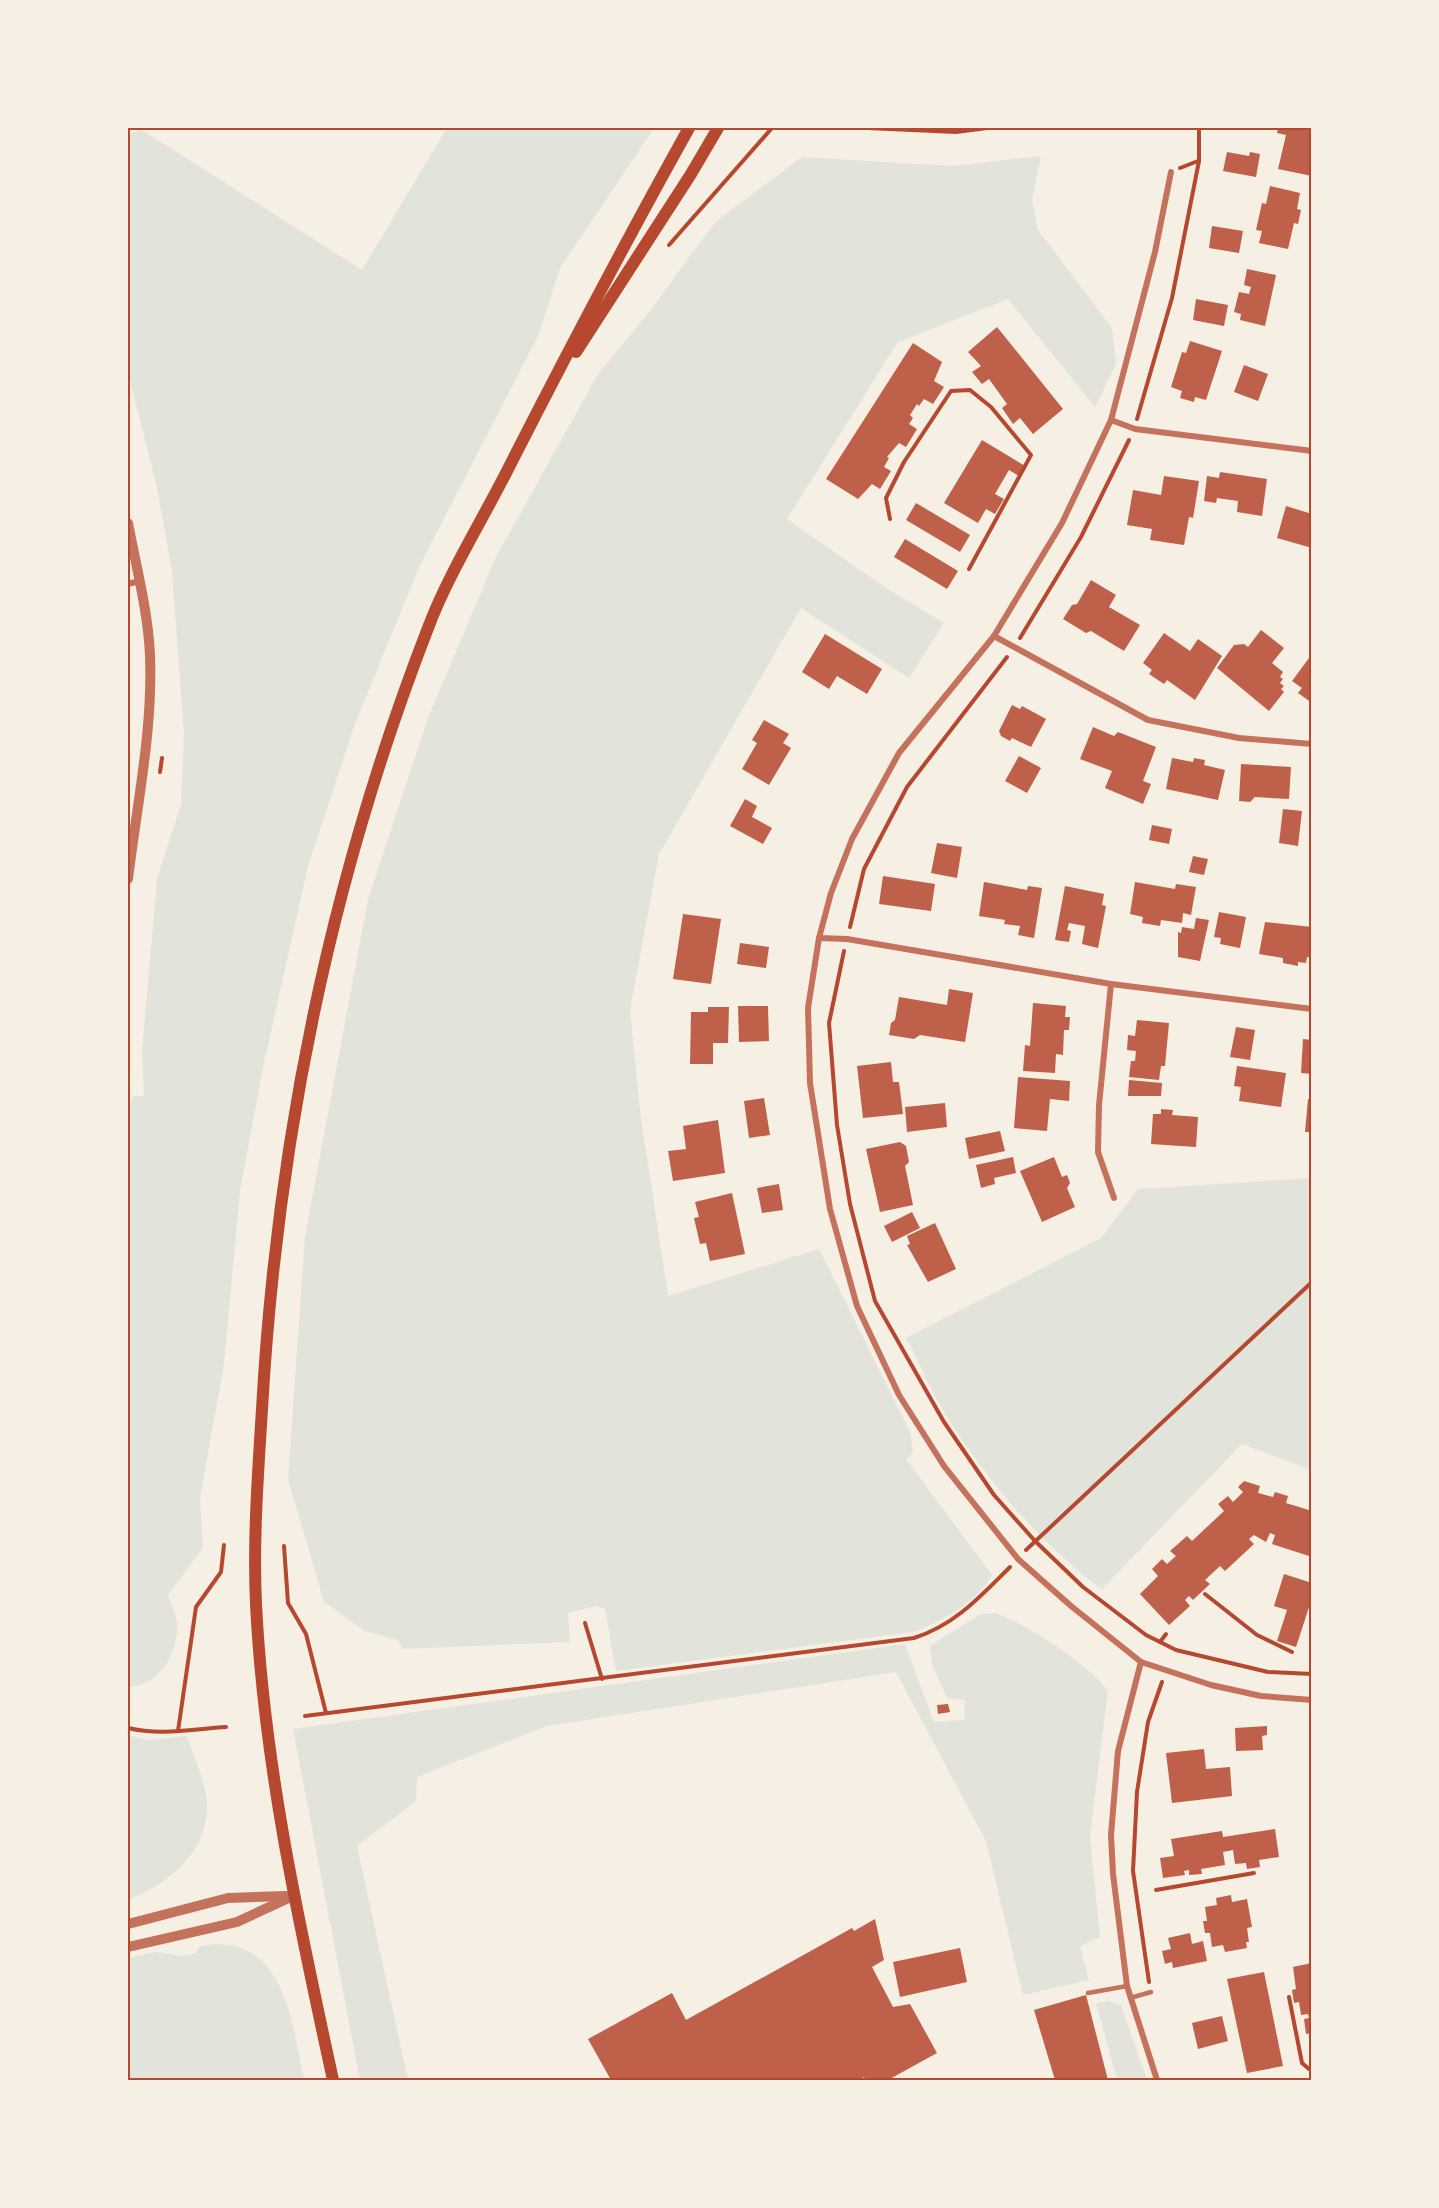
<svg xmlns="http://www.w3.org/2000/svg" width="1439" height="2208" font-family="'Open Sans',sans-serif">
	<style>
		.green { fill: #e2e4dc }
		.building { fill: #bf614a }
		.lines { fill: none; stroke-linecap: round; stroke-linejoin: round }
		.path { stroke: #b5482f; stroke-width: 4 }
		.service { stroke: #c5725c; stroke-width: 4.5 }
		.minor { stroke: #c5725c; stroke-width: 6 }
		.tertiary { stroke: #c5725c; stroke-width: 10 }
		.secondary { stroke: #b5482f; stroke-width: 12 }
		.neatline { fill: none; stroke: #b5482f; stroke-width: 2 }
	</style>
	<rect width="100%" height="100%" fill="#f6efe4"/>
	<!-- green -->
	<g class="green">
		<path d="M447,128H654L560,268L539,334L420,565L355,724L308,866L264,1063L240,1190L224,1364L200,1498L203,1548L168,1595C170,1603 176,1613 177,1622C180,1651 159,1687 128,1687V1112L133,1096H144L142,1051L157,879L181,804L184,735L172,571L157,488L128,372V134L142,130L362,270Z"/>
		<path d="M1041,156L1032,200L1038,230L1112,328L1116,364L1095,407L1008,299L898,342L787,519L886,588L944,623L909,678L801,608L659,854L630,1010L640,1111L668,1296L819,1249L910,1432L913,1453L906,1459L992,1575C976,1602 942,1622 913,1632L616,1671L605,1609L596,1606L568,1613L570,1642L403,1649L398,1640L365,1631L324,1602L288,1479L305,1236L368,899L428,718L495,559L598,374L649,312L715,222L802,157L953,166Z"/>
		<path d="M1311,1178V1470L1242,1444L1102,1589C1040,1544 990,1483 948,1419C932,1394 920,1364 906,1338L1101,1238L1138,1189Z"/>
		<path d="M996,1613C1030,1627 1086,1662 1108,1691L1090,1836L1100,1937L1080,1946L1089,1980L1023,1995L986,1841L896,1672L547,1726L417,1777L416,1801L357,1846L408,2080H360L293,1729L905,1644L934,1722L964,1720L965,1700L947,1698L932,1665L930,1646L980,1614Z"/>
		<path d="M128,1735L148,1740L187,1736C193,1755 206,1784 207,1803C208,1853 170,1882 128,1900Z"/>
		<path d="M216,1944C287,1944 292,2026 304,2080H128V1958L156,1952L183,1956L196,1953L200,1946Z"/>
		<path d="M1108,2001L1121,2005L1147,2080H1117L1096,2003Z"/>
	</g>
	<!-- building -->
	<g class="building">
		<path d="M1278,128H1312V176L1278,169L1286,135L1277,133Z"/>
		<path d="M1227,152L1249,156L1250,152L1260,154L1256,177L1223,171Z"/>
		<path d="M1270,186L1300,193L1297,209L1301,210L1298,224L1294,223L1288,249L1259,243L1262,231L1256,230L1262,203L1266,204Z"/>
		<path d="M1212,226L1243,231L1239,253L1209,248Z"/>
		<path d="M1247,269L1276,275L1265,326L1240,320L1241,314L1234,312L1239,292L1249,294L1251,287L1244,285Z"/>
		<path d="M1196,299L1228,305L1224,326L1193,320Z"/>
		<path d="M997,327L1063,409L1033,434L1020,418L1013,424L1002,408L1007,404L989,379L982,384L972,372L981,366L968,352Z"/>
		<path d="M1190,341L1222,351L1206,400L1195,397L1194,402L1180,398L1182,391L1171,387L1182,352L1186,353Z"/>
		<path d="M913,343L942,362L934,381L944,387L933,404L924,399L919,406L917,404L910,415L913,418L909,424L917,429L906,447L899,443L887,457L889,458L884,467L891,471L880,489L872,484L858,499L826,479Z"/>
		<path d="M1244,365L1268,374L1258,401L1234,392Z"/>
		<path d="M982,440L1025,466L1019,476L1009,470L995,494L1004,499L995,514L986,509L978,523L944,503Z"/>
		<path d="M1220,472L1267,479L1262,516L1237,512L1238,501L1217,498L1216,503L1204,501L1207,476L1219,478Z"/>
		<path d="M1164,476L1199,481L1193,518L1189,517L1184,545L1150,540L1152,529L1127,525L1133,490L1161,495Z"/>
		<path d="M916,503L970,535L960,552L906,520Z"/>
		<path d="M1286,506L1312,514V548L1277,538Z"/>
		<path d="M905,539L958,571L947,589L894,557Z"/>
		<path d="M1091,580L1116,595L1109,607L1140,625L1124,651L1091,631L1086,633L1063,619L1072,605L1077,604Z"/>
		<path d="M1261,630L1284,648L1272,663L1283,672L1280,677L1283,679L1280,683L1284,686L1281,689L1284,692L1269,711L1217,668L1234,645L1244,644L1248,647Z"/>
		<path d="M1164,633L1190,651L1198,639L1222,656L1195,700L1167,680L1164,684L1149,674L1152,670L1143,663Z"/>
		<path d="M825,634L882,669L867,694L837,676L829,689L802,672Z"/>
		<path d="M1312,654V703L1298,693L1302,688L1292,681Z"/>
		<path d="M1012,705L1020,709L1022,706L1046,719L1031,747L1012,738L1010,741L1001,736L999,731Z"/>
		<path d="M764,720L789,734L783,743L791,748L769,785L742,769L757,743L752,740Z"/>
		<path d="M1093,727L1114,736L1118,732L1156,747L1143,781L1151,784L1143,804L1105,788L1112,771L1080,759Z"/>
		<path d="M1019,756L1041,768L1027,793L1005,781Z"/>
		<path d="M1172,758L1193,762L1194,758L1205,760L1204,765L1225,770L1218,800L1166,789Z"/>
		<path d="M1241,764L1291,767L1289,799L1255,797L1250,802L1239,801Z"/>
		<path d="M745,799L757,806L752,817L772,828L763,844L730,826Z"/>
		<path d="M1283,809L1302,811L1298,846L1279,843Z"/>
		<path d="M1152,825L1172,829L1169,844L1149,840Z"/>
		<path d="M937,843L962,847L957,878L931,873Z"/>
		<path d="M1193,856L1208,859L1204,875L1189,872Z"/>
		<path d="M883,876L935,884L931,911L879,904Z"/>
		<path d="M984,882L1027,890L1028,886L1042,888L1034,938L1018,935L1020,926L1004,924L1005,920L979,916Z"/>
		<path d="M1135,882L1175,889L1176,884L1196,887L1191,915L1183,913L1182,923L1161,920L1160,926L1142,923L1143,917L1130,914Z"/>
		<path d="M1065,886L1104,894L1102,905L1106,906L1098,948L1082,944L1085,926L1069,923L1067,930L1071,931L1069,942L1055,940Z"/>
		<path d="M1219,912L1246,917L1240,948L1220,944L1221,938L1214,937Z"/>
		<path d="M683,914L721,919L711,984L673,979Z"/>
		<path d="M1196,918L1209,920L1200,961L1178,957V932L1181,933L1182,927L1194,929Z"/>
		<path d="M1265,922L1312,927V958L1307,957L1306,963L1298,962V966L1283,963V958L1259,954Z"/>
		<path d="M740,943L769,947L766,968L737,964Z"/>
		<path d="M949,989L973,993L965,1042L920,1035L914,1039L889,1035L891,1023L895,1020L899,997L947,1005Z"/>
		<path d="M1033,1003L1066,1006L1065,1017H1070L1069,1030H1064L1063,1055L1056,1054L1055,1073L1023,1071L1025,1045L1030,1046Z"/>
		<path d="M738,1006H768L769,1041L739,1042Z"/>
		<path d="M708,1007H729L728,1043H713V1064H690L691,1012H708Z"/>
		<path d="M1137,1020L1169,1023L1165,1066H1161L1159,1080L1129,1077L1131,1061H1135L1136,1051L1127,1050L1128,1035L1135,1036Z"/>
		<path d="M1236,1027L1255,1030L1250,1060L1230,1057Z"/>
		<path d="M1303,1039L1312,1040V1074L1301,1073Z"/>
		<path d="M891,1062L893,1082H899L903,1114L863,1118L857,1066Z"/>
		<path d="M1237,1066L1286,1073L1281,1107L1239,1101L1241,1087L1234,1086Z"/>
		<path d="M1018,1077L1070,1081L1069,1101L1050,1099L1047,1131L1014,1128Z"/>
		<path d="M1129,1080L1162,1083L1161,1096H1128Z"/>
		<path d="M764,1098L770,1135L749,1138L744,1101Z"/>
		<path d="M1308,1099H1312V1132H1305Z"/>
		<path d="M945,1103L947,1127L907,1132L905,1107Z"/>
		<path d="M1161,1109L1173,1110L1172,1115L1198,1117L1196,1147L1151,1144L1153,1114H1161Z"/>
		<path d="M718,1120L725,1173L673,1181L668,1151L686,1149L683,1126Z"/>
		<path d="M1000,1131L1005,1151L969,1159L965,1138Z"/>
		<path d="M900,1142L906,1146L909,1162L905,1166L913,1205L880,1212L866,1149Z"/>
		<path d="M1013,1157L1016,1173L994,1178L995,1184L981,1188L976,1165Z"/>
		<path d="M1054,1157L1062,1177L1067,1175L1070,1183L1067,1188L1075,1207L1042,1222L1020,1171Z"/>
		<path d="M779,1184L783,1210L762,1213L757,1188Z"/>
		<path d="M732,1193L745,1254L710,1261L706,1243L700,1244L694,1218L699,1217L695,1202Z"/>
		<path d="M912,1212L920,1228L892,1242L884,1226Z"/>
		<path d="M935,1223L956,1269L928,1282L907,1245L910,1244L907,1236Z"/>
		<path d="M1244,1481L1260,1486L1258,1493L1273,1497L1275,1492L1288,1496L1286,1503L1312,1511V1557L1272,1544L1275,1535L1270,1533L1266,1542L1254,1535L1249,1539L1254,1544L1225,1571L1220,1566L1205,1580L1210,1584L1193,1600L1189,1596L1185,1600L1190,1606L1169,1625L1140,1594L1158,1576L1152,1569L1162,1559L1167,1564L1176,1556L1170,1551L1187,1536L1192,1541L1224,1511L1218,1504L1228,1496L1233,1502L1243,1492L1238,1487Z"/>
		<path d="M1284,1574L1312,1583V1598L1296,1647L1277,1641L1287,1610L1274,1606Z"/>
		<path d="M948,1704L950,1712L938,1714L937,1705Z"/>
		<path d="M1267,1726V1735L1262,1736L1263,1750L1236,1751L1235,1728Z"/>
		<path d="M1204,1749L1206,1769L1230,1767L1232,1796L1172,1803L1166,1753Z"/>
		<path d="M1275,1829L1279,1857L1259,1860L1260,1867L1247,1869L1246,1863L1235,1864L1233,1850L1223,1852L1225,1865L1201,1869L1202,1874L1189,1875V1870L1184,1871L1185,1875L1163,1878L1160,1858L1174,1856L1171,1839L1222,1831L1223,1837Z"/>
		<path d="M1231,1895L1232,1902L1247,1899L1252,1927L1247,1928L1249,1942H1246L1247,1948L1225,1952L1223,1945L1212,1947L1210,1933H1205L1203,1921H1207L1205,1907L1217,1905L1216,1898Z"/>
		<path d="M875,1919L884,1960L872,1967L893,2007L910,2004L937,2053L888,2080H866L864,2077L858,2080H611L588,2039L672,1993L686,2020L852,1928L854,1931Z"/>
		<path d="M1190,1933L1192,1944L1203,1941L1207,1961L1173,1968L1172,1962L1165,1964L1162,1951L1171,1949L1168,1938Z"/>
		<path d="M960,1948L967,1982L900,1997L893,1962Z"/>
		<path d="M1312,1963V2033L1306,2034L1304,2019L1309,2018L1308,2014L1301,2015L1299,2002L1294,2003L1292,1990L1296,1989L1293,1967Z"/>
		<path d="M1264,1972L1283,2066L1247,2073L1227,1979Z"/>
		<path d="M1086,1995L1108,2080H1055L1034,2010Z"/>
		<path d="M1222,2016L1228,2041L1198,2049L1192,2023Z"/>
	</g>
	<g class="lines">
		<!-- path -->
		<g class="path">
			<path d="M867,128L956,132L987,128"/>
			<path d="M1180,168L1198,161"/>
			<path d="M669,245L772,128"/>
			<path d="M1137,419L1172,298L1199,161V128"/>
			<path d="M890,519L886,498L904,462L951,391L970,390L991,407L1031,455L969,569"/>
			<path d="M1020,638L1081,537L1129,440"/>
			<path d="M160,772L162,758"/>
			<path d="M850,927L864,869L907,787L1007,657"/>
			<path d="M844,951L829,1023L837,1125L850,1204L875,1301L944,1422L994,1495L1035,1541L1083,1587L1146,1635L1176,1650L1268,1672L1312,1674"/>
			<path d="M284,1546L288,1603L306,1634L326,1713"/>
			<path d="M1026,1550L1312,1282"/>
			<path d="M1205,1594L1257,1635L1292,1652"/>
			<path d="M585,1623L602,1679"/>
			<path d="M1160,1642L1166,1634"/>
			<path d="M305,1716L914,1638C955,1625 981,1596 1010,1567"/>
			<path d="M128,1728C161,1736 192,1729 226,1727"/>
			<path d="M178,1731L196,1607L221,1572L224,1545"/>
			<path d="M1156,1890L1254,1873"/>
			<path d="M1149,1982L1133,1871L1137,1792L1148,1722L1162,1682"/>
			<path d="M1289,1997L1302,2063L1309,2069"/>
		</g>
		<!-- service -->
		<g class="service">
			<path d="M1088,1993L1127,1986"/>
			<path d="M1130,1998L1151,1992"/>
		</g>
		<!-- minor -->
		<g class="minor">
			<path d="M1171,172L1155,252L1111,420L1062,523L994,636L899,753L852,839L831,893L819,938L808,1008L810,1083L830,1209L857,1306L899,1395L944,1466L1018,1559L1071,1606L1141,1662L1211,1685L1261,1696L1312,1700"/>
			<path d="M1111,420L1135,429L1312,451"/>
			<path d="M128,584L139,581"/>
			<path d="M994,636L1148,720L1239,738L1312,744"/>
			<path d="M819,938L847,939L1111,984L1312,1009"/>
			<path d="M1111,984L1099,1105L1098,1152L1114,1198"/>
			<path d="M1141,1662L1118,1751L1111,1835L1113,1874L1127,1986L1157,2080"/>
		</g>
		<!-- tertiary -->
		<g class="tertiary">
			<path d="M128,523C136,566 148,611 150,655C153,730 137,804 128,879"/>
			<path d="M128,1924L228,1898L287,1896"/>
			<path d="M128,1947L237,1922L293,1896"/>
		</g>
		<!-- secondary -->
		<g class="secondary">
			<path d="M576,352L691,174L718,128"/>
			<path d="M333,2080C299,1923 264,1766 256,1604C253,1539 258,1474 262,1409C277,1142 331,878 428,628C447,577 481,522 506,473C565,357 626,241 689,128"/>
		</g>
	</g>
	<!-- border -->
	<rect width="1439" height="2208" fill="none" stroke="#f6efe4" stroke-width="258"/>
	<rect x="129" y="129" width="1181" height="1950" class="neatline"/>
</svg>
